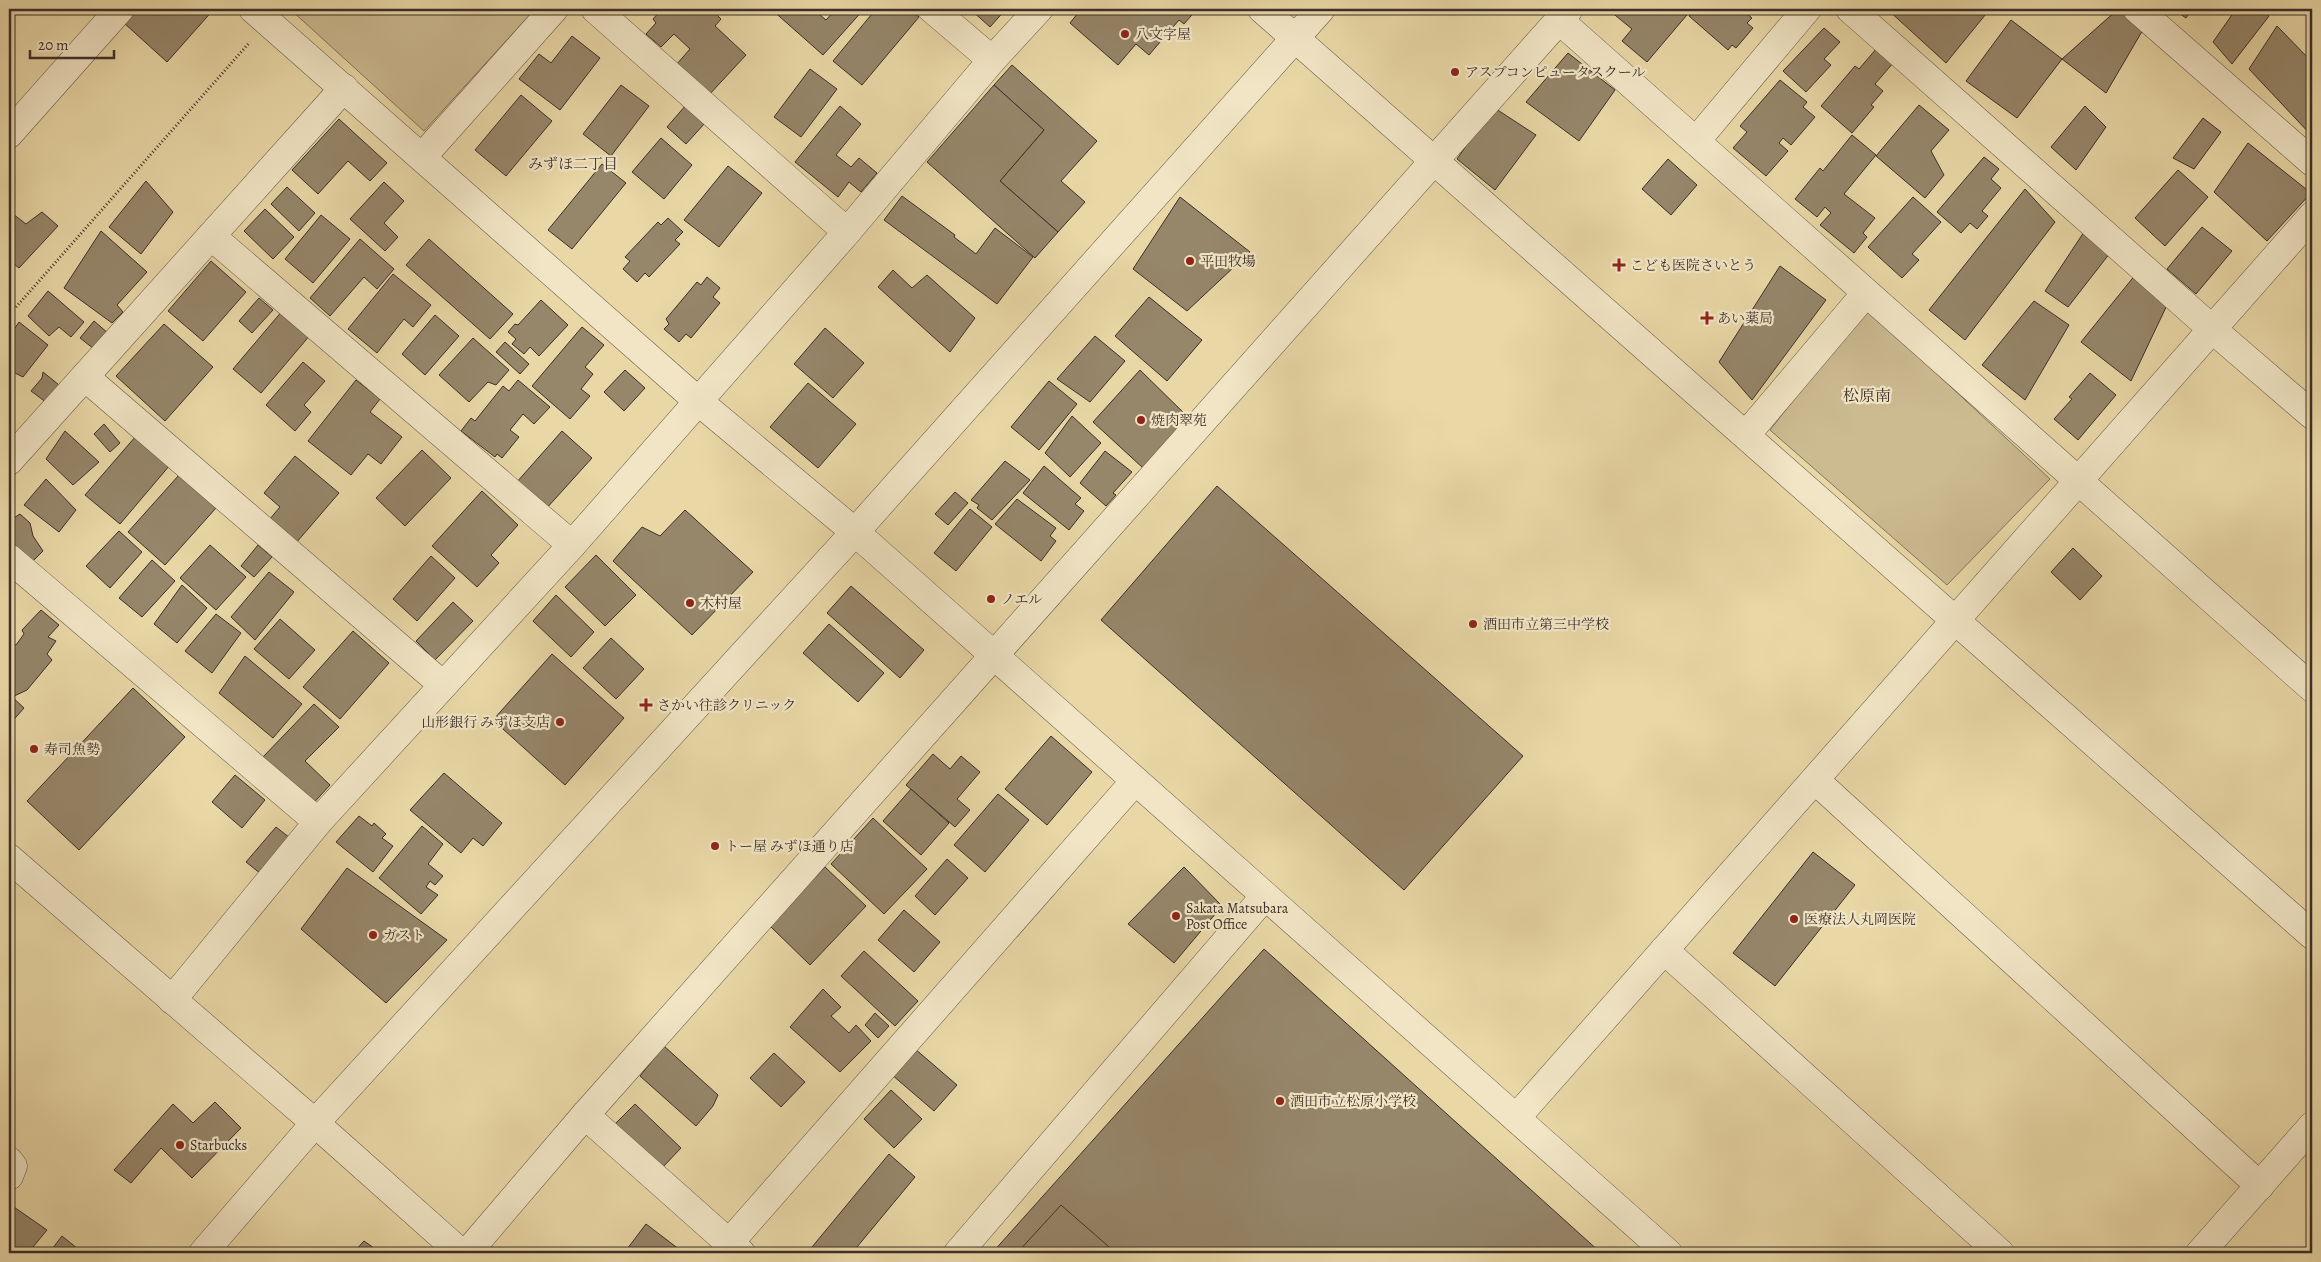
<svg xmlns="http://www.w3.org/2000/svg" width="2321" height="1262" font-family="Alegreya,'Noto Serif JP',serif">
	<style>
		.green { fill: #ccba91; stroke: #84745d }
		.building { fill: #96866a; stroke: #3c2f29 }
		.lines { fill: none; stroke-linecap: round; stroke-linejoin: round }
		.minor-casing { stroke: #675948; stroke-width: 29 }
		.tertiary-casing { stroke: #675948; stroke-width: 29 }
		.path { stroke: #3c2f29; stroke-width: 3; stroke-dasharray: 1 2.5; stroke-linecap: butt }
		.minor { stroke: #f1e5c5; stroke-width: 28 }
		.tertiary { stroke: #f1e5c5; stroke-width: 28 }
		.poi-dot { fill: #8f2418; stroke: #f1e5c5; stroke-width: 2 }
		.labels { text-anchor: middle; stroke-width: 4.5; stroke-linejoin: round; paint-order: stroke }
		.poi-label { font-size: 14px; fill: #3c2f29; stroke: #f1e5c5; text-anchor: start }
		.neighbourhood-label { font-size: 15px; fill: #3c2f29; stroke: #f1e5c5 }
		.quarter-label { font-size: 16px; fill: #3c2f29; stroke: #f1e5c5 }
	</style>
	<rect width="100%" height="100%" fill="#e9d7a6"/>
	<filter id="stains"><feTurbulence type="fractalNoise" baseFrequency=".004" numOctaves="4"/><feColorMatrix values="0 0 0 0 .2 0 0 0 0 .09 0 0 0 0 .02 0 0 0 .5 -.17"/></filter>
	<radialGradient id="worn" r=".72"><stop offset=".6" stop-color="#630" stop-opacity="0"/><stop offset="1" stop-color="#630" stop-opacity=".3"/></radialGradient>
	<!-- green -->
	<g class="green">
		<path d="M292,9H535L424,131L291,10Z"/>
		<path d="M1866,308L2050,479L1947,585L1770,430Z"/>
	</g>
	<!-- building -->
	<g class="building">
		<path d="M133,9H214L167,62L124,23Z"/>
		<path d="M662,9H719L715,13L721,19L715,26L746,55L708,96L676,65L690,49L674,34L661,47L646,34L656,23L653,19Z"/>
		<path d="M771,9H813L826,20L836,9H864L823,55Z"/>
		<path d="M876,9H909L919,17L862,85L833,61Z"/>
		<path d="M970,9H1006L990,27Z"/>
		<path d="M1073,9H1197L1184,24L1179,20L1149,55L1136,44L1118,65L1070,23L1078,13Z"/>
		<path d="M1612,9H1692L1647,62L1622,41L1632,29L1610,11Z"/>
		<path d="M1695,9H1741L1752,18L1747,23L1753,28L1736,48L1732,45L1728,50L1689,16Z"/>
		<path d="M1887,9H1990L1946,63Z"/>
		<path d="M2118,9L2144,28L2106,93L2062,59Z"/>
		<path d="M2173,9H2192L2186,18Z"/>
		<path d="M2236,9H2263L2269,16L2232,64L2213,42Z"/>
		<path d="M2011,20L2062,59L2017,118L1966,81Z"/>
		<path d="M2277,26L2312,62V136L2249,69Z"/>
		<path d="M1824,28L1840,42L1824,59L1831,65L1806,92L1783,71Z"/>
		<path d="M572,36L600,58L560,110L519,79L539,54L551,63Z"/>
		<path d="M1877,48L1894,62L1875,84L1883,91L1871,105L1874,107L1852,133L1821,106L1855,66L1859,69Z"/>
		<path d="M1568,53L1615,90L1579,141L1526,102Z"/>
		<path d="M1012,65L1097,141L1061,181L1085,202L1058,232L1000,181L1044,130L994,85Z"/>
		<path d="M810,69L837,89L801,137L774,117Z"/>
		<path d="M1780,80L1807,102L1803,107L1815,117L1791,145L1783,138L1779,143L1788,151L1766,176L1733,148L1747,132L1740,126Z"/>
		<path d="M621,85L649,106L611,156L583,134Z"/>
		<path d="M994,85L1044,130L1000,181L1058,232L1035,258L927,162Z"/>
		<path d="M521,95L552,121L506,176L475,150Z"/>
		<path d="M686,105L705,123L686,144L667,127Z"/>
		<path d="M1919,105L1949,130L1931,151L1944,175L1925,198L1876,156Z"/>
		<path d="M840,106L861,124L836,155L851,167L859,158L877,173L861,192L849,182L838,197L795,162Z"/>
		<path d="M2085,106L2106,127L2076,170L2051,147Z"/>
		<path d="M1493,107L1536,135L1495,190L1457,159Z"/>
		<path d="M2203,118L2221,132L2194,169L2173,158Z"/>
		<path d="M339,119L387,163L370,181L348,161L318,194L292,170Z"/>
		<path d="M1852,135L1876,155L1844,194L1875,218L1863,233L1867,237L1854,253L1820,225L1831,213L1825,207L1817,217L1795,199L1820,168L1823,171Z"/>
		<path d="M661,138L692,165L664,199L632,172Z"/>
		<path d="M2248,143L2311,193L2267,241L2214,192Z"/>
		<path d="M1984,157L1999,169L1991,179L2001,188L1982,211L1988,216L1977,229L1970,223L1961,233L1937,212Z"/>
		<path d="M1668,159L1697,185L1671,215L1642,189Z"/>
		<path d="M602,164L626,183L572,249L548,230Z"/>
		<path d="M728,166L762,193L719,247L684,220Z"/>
		<path d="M2178,170L2208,197L2165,246L2135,218Z"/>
		<path d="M146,181L173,212L141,254L109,227Z"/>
		<path d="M384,182L404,201L384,223L398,237L385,251L350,219Z"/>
		<path d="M287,187L315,213L299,231L271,204Z"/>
		<path d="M2025,189L2055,222L1965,340L1929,310Z"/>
		<path d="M902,196L955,235L954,237L976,254L995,228L1033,257L997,304L884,220Z"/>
		<path d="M1180,197L1250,252L1187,311L1133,269Z"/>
		<path d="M1913,197L1941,222L1912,254L1919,260L1902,278L1868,247Z"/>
		<path d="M265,209L294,237L273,259L244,231Z"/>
		<path d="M9,211L26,224L42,212L58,226L19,268L9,260Z"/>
		<path d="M321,215L350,239L313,283L285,259Z"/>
		<path d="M668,218L683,232L675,240L680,244L649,277L645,273L637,282L623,269L630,261L625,257L658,222L661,225Z"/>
		<path d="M2202,227L2232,251L2196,294L2167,269Z"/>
		<path d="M101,231L147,272L117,305L123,312L112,323L64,288Z"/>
		<path d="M2084,232L2110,253L2068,307L2045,291Z"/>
		<path d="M360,239L394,269L377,289L364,277L330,316L310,298Z"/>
		<path d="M429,239L513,314L490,339L406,265Z"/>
		<path d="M211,261L246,292L203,341L168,311Z"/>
		<path d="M1780,266L1826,300L1752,400L1719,362Z"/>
		<path d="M893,270L912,288L927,275L975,318L950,352L878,287Z"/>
		<path d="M393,274L431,305L413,327L404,319L377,353L348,329Z"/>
		<path d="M2136,274L2168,303L2131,381L2081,342Z"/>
		<path d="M707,277L720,288L713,297L720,303L691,338L686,334L679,342L664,329L669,324L666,319L697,282L701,285Z"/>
		<path d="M48,291L84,322L71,337L59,327L49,336L28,316Z"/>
		<path d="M1149,297L1202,340L1167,381L1115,336Z"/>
		<path d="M259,298L273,310L252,333L239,321Z"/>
		<path d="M541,300L568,325L539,356L530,347L524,354L512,344L516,339L508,332L515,324L518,325Z"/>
		<path d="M2034,301L2069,325L2025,400L1982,365Z"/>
		<path d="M283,310L311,334L261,393L233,369Z"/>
		<path d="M435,315L459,336L425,375L402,354Z"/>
		<path d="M94,321L109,334L94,349L80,338Z"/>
		<path d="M19,322L48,345L23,377L9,370V337Z"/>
		<path d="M164,324L213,367L165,421L116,376Z"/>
		<path d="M582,327L604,345L585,367L593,374L581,389L590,396L570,419L532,386Z"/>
		<path d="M825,328L864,363L833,398L794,364Z"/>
		<path d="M1095,336L1125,361L1090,402L1057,379Z"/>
		<path d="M473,338L509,370L496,385L488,382L469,402L439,375Z"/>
		<path d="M505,342L529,364L520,374L496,352Z"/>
		<path d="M303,362L325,381L304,405L311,412L295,431L266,405Z"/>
		<path d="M625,370L645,388L624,411L604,392Z"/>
		<path d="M1140,370L1189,418L1143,468L1093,422Z"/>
		<path d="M43,372L64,389L51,406L31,391L42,378Z"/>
		<path d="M2090,373L2116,395L2078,440L2054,419L2072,399L2069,397Z"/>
		<path d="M356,380L380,399L370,412L402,437L381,464L368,454L351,475L308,441Z"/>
		<path d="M518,380L550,407L534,424L523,414L510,430L519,437L502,458L497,454L495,457L461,431L471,418L475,421L503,386L509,391Z"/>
		<path d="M1049,381L1077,404L1039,450L1011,427Z"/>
		<path d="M808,383L856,424L818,468L770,427Z"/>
		<path d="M1072,416L1101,443L1070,477L1045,453Z"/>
		<path d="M104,424L120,443L110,452L94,434Z"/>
		<path d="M65,431L99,462L73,485L46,459Z"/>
		<path d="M562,431L592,458L545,510L516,483Z"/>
		<path d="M136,436L170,465L120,524L85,495Z"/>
		<path d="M422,450L451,478L405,526L376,498Z"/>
		<path d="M1105,451L1132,472L1113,493L1116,495L1106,506L1080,483Z"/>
		<path d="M295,456L339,493L296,543L269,520L280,507L264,493Z"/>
		<path d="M1005,461L1030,480L992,520L977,508L979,505L971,500Z"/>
		<path d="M1044,466L1081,498L1075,504L1084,511L1069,530L1023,493Z"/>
		<path d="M179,475L216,508L165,565L128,532Z"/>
		<path d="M46,479L76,510L59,532L24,505Z"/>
		<path d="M1217,486L1523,756L1404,890L1101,620Z"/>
		<path d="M482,491L518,525L491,555L499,563L477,587L432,546Z"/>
		<path d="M955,492L968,503L948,525L935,514Z"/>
		<path d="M1017,499L1056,528L1050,536L1056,541L1041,561L995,524Z"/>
		<path d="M970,509L992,527L956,571L934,553Z"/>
		<path d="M685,510L753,572L692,635L613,561L642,527L660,536Z"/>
		<path d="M20,514L30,523L33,536L43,551L33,561L9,541V521Z"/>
		<path d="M119,531L142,552L110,588L86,566Z"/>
		<path d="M210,545L246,577L216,610L180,578Z"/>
		<path d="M258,545L272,557L254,577L241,566Z"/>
		<path d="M2073,548L2102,576L2080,600L2051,572Z"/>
		<path d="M596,555L636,595L605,626L565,587Z"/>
		<path d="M431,556L455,578L417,621L393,599Z"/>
		<path d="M152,560L175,581L142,617L119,598Z"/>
		<path d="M269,572L294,592L255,640L231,617Z"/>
		<path d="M182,585L207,608L177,643L154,624Z"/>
		<path d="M851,586L924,650L900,678L827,613Z"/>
		<path d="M556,595L594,632L571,657L533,621Z"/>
		<path d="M453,602L473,621L435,660L416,641Z"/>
		<path d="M41,610L59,625L48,637L56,641L47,654L52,660L27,690L12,697L9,694V643L16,645L24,634L22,630Z"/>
		<path d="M216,614L241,633L212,673L185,651Z"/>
		<path d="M280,619L315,650L289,679L254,649Z"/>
		<path d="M829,624L884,673L858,702L803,653Z"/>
		<path d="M353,631L389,663L340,719L303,687Z"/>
		<path d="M611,638L644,669L616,699L583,668Z"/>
		<path d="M552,654L624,718L565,785L493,720Z"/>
		<path d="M245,656L302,704L273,738L219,693Z"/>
		<path d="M133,688L185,737L79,850L27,801Z"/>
		<path d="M9,694L24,708L9,725Z"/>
		<path d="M314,704L339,727L305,761L330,785L310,807L261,759Z"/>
		<path d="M1051,736L1092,772L1047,825L1005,789Z"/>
		<path d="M933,754L950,769L961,756L980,772L957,799L970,810L955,827L906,785Z"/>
		<path d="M444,773L502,823L483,846L473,838L461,853L410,810Z"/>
		<path d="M235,775L265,800L242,828L212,802Z"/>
		<path d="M911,789L949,823L921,855L883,821Z"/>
		<path d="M998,794L1029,820L985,872L954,845Z"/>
		<path d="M359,816L372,826L374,823L386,834L382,838L393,846L373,872L336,842Z"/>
		<path d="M873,818L927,869L884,914L831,864Z"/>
		<path d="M422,826L443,844L428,864L443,876L435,885L430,881L426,887L438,895L421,914L379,878Z"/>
		<path d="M276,827L290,838L261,874L246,862Z"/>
		<path d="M1813,852L1855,885L1775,986L1733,953Z"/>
		<path d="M947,859L968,878L935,915L915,896Z"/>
		<path d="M825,867L866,906L810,965L769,925Z"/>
		<path d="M1184,867L1222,906L1174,963L1128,924Z"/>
		<path d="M347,868L447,940L386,1003L301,929Z"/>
		<path d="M904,910L940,942L914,972L878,940Z"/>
		<path d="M1264,949L1601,1253H992Z"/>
		<path d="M864,951L918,1001L895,1026L841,976Z"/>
		<path d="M823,989L841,1007L831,1016L849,1033L856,1025L871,1041L840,1072L790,1027Z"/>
		<path d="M875,1013L889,1026L878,1038L865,1025Z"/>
		<path d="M664,1046L718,1095L713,1106L696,1126L640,1076Z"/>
		<path d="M914,1048L957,1085L934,1111L891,1074Z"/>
		<path d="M774,1053L805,1082L781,1107L750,1078Z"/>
		<path d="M891,1090L922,1119L894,1148L864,1119Z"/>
		<path d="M215,1102L241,1128L192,1178L161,1148L131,1183L114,1170L173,1104L193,1123Z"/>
		<path d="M635,1104L681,1148L662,1168L615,1124Z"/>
		<path d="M889,1154L915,1177L852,1253H807Z"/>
		<path d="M11,1205L47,1230L28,1253H19L9,1245V1209Z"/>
		<path d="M1061,1205L1116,1253H1017Z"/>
		<path d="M646,1224L684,1253H624Z"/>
		<path d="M62,1236L83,1253H49Z"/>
		<path d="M364,1241L381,1253H353Z"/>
	</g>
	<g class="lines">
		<!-- minor casing -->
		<g class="minor-casing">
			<g id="minor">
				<path d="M253,9L698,401L855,532L1668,1253"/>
				<path d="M595,9L847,232"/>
				<path d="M932,9L992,60"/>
				<path d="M1262,9L2312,935"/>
				<path d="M1850,9L2212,329L2312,415"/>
				<path d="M2137,9L2312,162"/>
				<path d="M1559,20L2312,688"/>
				<path d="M9,134L120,9"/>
				<path d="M1696,141L1807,9"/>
				<path d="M423,156L554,9"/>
				<path d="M211,236L572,545"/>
				<path d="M85,377L443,685"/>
				<path d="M1746,435L1866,293"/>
				<path d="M9,461L344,88"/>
				<path d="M9,558L318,822"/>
				<path d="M1815,780L2260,1186"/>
				<path d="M1664,950L2000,1253"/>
				<path d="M172,1000L318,822L572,545L847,232L992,60L1039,9"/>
				<path d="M585,1115L729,1243"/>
				<path d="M1516,1118L2312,216"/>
				<path d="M9,1161L13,1166L9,1176"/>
				<path d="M467,1253L585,1115L1569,9"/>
				<path d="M741,1253L729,1243L1135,781"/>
				<path d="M958,1253L1265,896"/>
				<path d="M2200,1253L2312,1126"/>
			</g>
		</g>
		<!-- tertiary casing -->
		<g class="tertiary-casing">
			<g id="tertiary">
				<path d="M9,858L315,1123L461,1253"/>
				<path d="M203,1253L315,1123L855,532L1321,9"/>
			</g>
		</g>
		<!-- path -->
		<path class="path" d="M9,315L250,42"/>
		<!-- minor -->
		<use href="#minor" class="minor"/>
		<!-- tertiary -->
		<use href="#tertiary" class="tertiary"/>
	</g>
	<!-- markers -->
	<g class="poi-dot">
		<circle cx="1125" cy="34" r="5"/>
		<circle cx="1455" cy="72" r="5"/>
		<circle cx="1190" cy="261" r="5"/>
		<path d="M1616.5 257.5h5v5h5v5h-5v5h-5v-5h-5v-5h5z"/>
		<path d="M1704.5 310.5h5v5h5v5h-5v5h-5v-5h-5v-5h5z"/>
		<circle cx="1141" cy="420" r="5"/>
		<circle cx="991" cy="599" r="5"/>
		<circle cx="690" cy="603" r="5"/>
		<circle cx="1473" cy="624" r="5"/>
		<path d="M643.5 697.5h5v5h5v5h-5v5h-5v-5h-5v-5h5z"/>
		<circle cx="560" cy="722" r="5"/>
		<circle cx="34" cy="749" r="5"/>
		<circle cx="715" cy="846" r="5"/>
		<circle cx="1176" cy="916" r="5"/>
		<circle cx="1794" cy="919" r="5"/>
		<circle cx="373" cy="935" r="5"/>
		<circle cx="1280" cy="1101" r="5"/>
		<circle cx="180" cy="1145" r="5"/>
	</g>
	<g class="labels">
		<!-- poi labels -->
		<g class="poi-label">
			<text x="1135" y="39">八文字屋</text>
			<text x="1465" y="77">アスプコンピュータスクール</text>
			<text x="1200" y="266">平田牧場</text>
			<text x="1630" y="270">こども医院さいとう</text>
			<text x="1717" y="323">あい薬局</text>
			<text x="1151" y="425">焼肉翠苑</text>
			<text x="1001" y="604">ノエル</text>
			<text x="700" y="608">木村屋</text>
			<text x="1483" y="629">酒田市立第三中学校</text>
			<text x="657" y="710">さかい往診クリニック</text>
			<text x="550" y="727" text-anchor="end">山形銀行 みずほ支店</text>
			<text x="44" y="754">寿司魚勢</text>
			<text x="725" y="851">トー屋 みずほ通り店</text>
			<text x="1186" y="913">Sakata Matsubara<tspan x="1186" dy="16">Post Office</tspan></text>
			<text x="1804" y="924">医療法人丸岡医院</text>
			<text x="383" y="940">ガスト</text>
			<text x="1290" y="1106">酒田市立松原小学校</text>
			<text x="190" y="1150">Starbucks</text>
		</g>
		<!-- neighbourhood labels -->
		<g class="neighbourhood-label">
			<text x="573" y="169">みずほ二丁目</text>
		</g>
		<!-- quarter labels -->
		<g class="quarter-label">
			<text x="1867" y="401">松原南</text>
		</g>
	</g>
	<!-- margin -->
	<rect width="2321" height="1262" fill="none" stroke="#e9d7a6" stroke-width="30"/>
	<rect x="10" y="10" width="2301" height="1242" fill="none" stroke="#3c2f29" stroke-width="2.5"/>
	<rect x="15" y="15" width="2291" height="1232" fill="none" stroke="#3c2f29"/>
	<!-- scale -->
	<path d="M30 50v8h84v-8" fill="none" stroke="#3c2f29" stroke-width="2.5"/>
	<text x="38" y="50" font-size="15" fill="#3c2f29" stroke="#f1e5c5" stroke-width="4" paint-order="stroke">20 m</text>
	<rect width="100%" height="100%" filter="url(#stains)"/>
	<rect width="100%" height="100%" fill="url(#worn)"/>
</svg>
